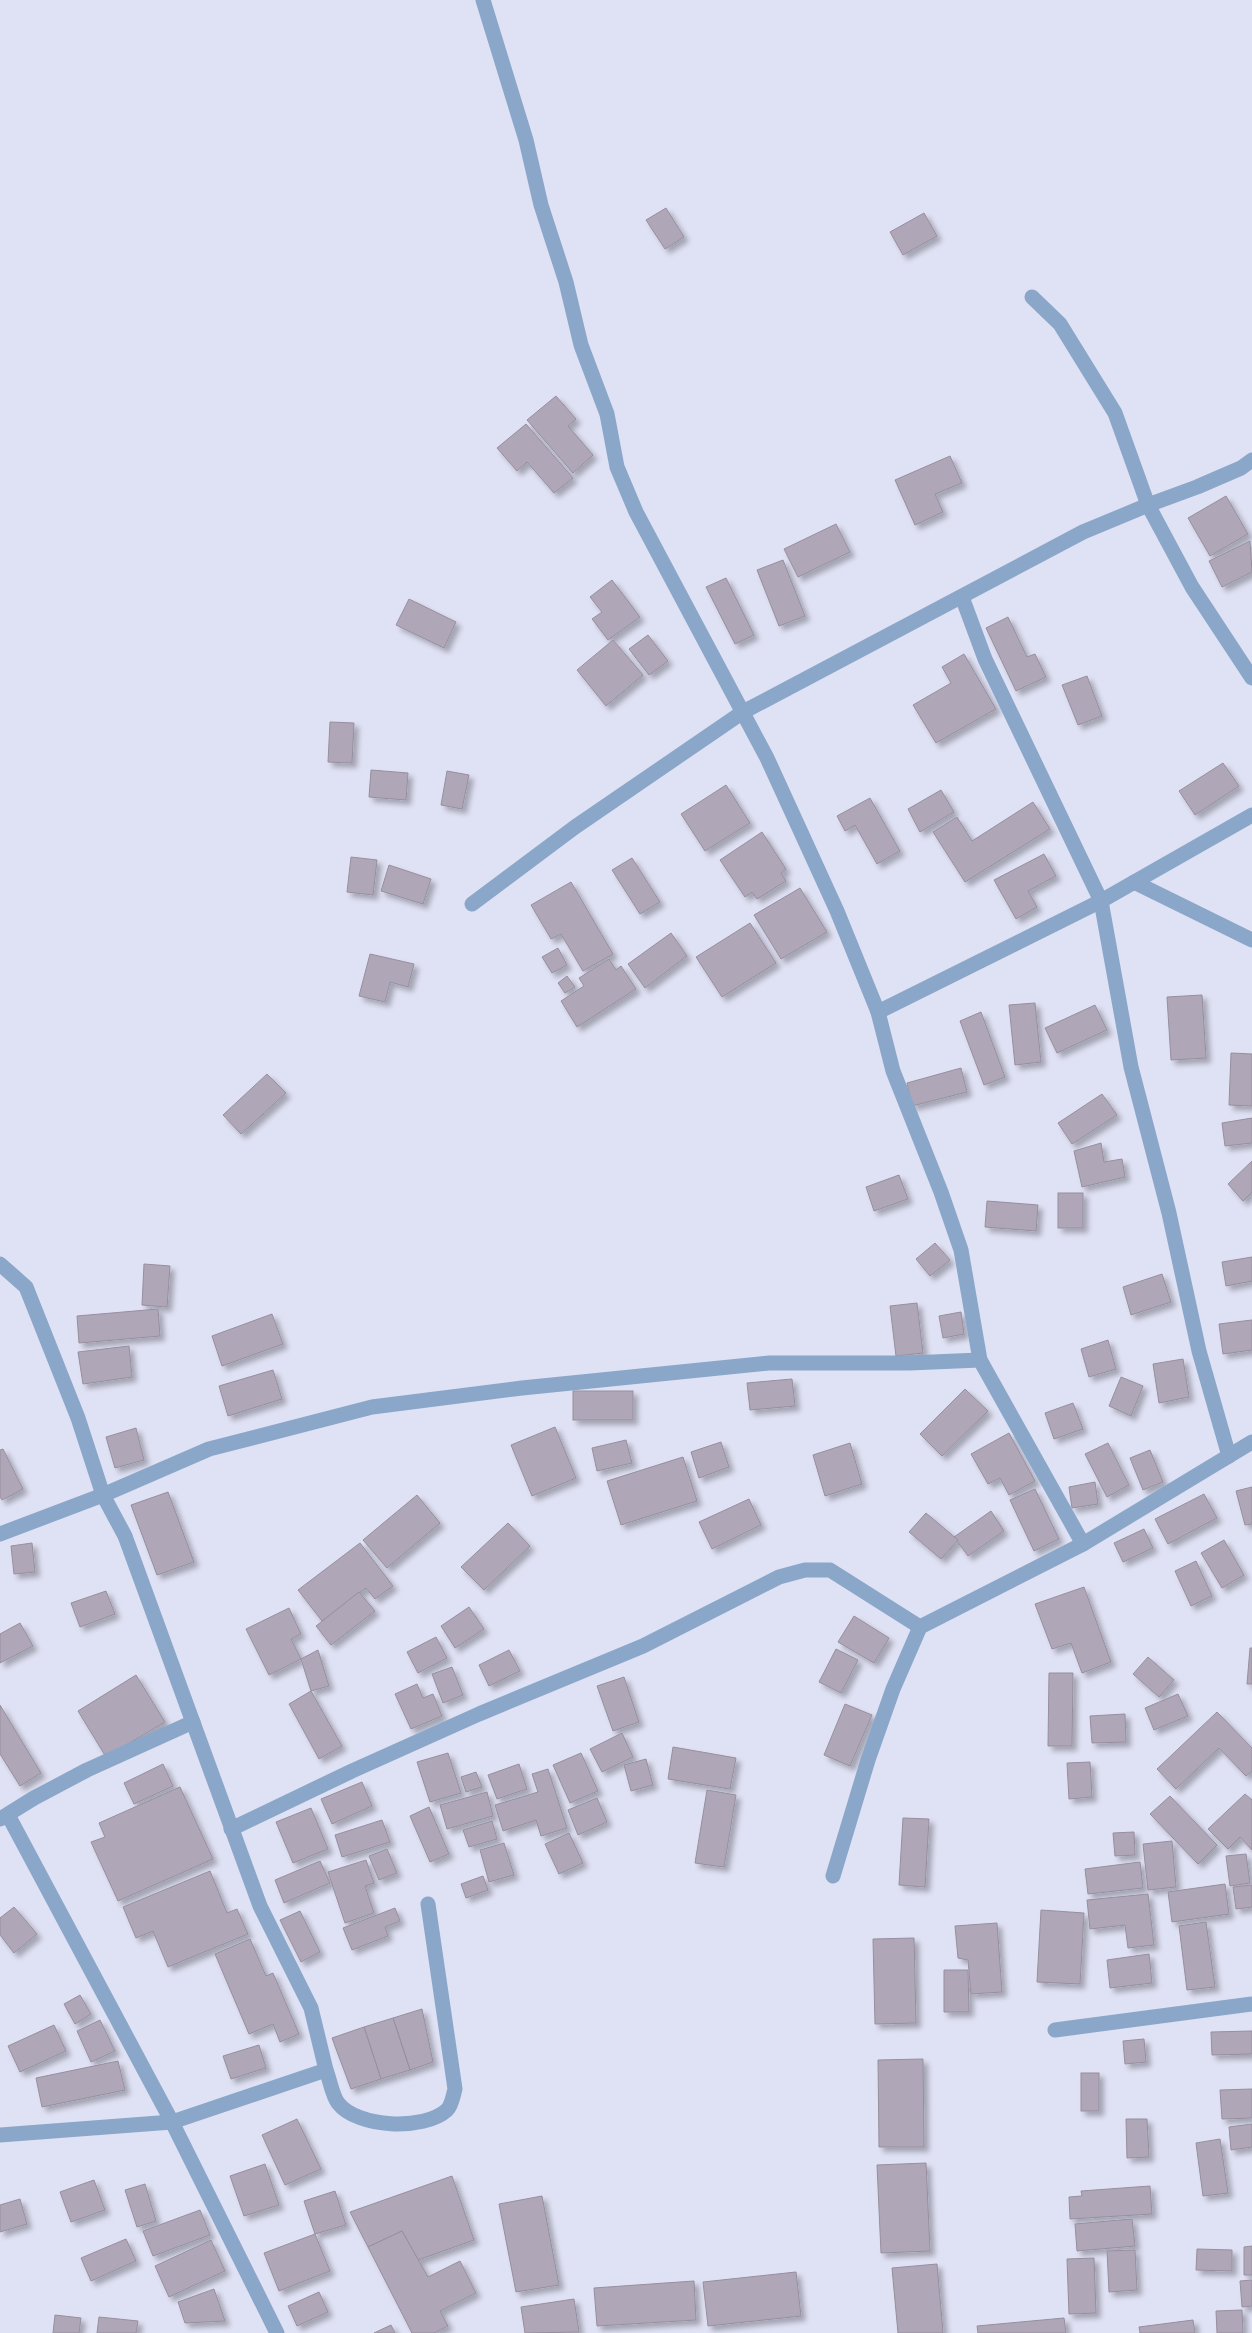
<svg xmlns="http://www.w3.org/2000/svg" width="1252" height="2333" font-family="'Roboto Condensed',sans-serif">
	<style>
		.building { fill: #afa6b7; stroke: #978e9f; filter: url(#shadow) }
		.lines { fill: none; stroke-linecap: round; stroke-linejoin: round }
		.minor { stroke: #8aa6c8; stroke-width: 15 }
	</style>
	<defs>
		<filter id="shadow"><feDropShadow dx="4.5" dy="4.5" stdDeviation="2.5" flood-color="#0004"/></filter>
	</defs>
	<rect width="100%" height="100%" fill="#dfe1f4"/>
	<!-- building -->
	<g class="building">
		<path d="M666,208L684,237L665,249L646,220Z"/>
		<path d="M924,213L937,236L903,255L890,232Z"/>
		<path d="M556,396L576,419L568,426L593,455L573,473L527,420Z"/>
		<path d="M526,424L573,478L554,493L527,462L517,471L497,448Z"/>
		<path d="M950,456L962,483L935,494L943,512L915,525L895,480Z"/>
		<path d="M1226,496L1248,534L1210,556L1188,518Z"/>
		<path d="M836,524L850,552L798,577L784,549Z"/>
		<path d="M1250,541L1252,572L1222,587L1209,561Z"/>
		<path d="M783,560L805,616L779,626L757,570Z"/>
		<path d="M726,578L754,635L735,644L706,587Z"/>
		<path d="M612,580L640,617L608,640L592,619L602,612L590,597Z"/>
		<path d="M409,599L456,622L444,648L396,625Z"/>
		<path d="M1008,617L1027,657L1035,654L1046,677L1016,691L986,628Z"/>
		<path d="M648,635L668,661L649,675L629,649Z"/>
		<path d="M613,640L643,675L606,706L577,670Z"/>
		<path d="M964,654L996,709L936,743L913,705L951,683L942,667Z"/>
		<path d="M1087,676L1102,716L1078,725L1062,685Z"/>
		<path d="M330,722L354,723L352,763L328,762Z"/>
		<path d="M1223,763L1239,786L1195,815L1179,791Z"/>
		<path d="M371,770L408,773L406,800L369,797Z"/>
		<path d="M447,771L469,775L462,809L441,805Z"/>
		<path d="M726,785L750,823L705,851L681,814Z"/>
		<path d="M941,790L954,812L920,832L908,809Z"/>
		<path d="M870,798L900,851L877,864L855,825L845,831L837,816Z"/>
		<path d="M1033,802L1050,829L965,882L933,832L957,817L972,841Z"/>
		<path d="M762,832L786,869L781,873L786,881L757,899L752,892L745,897L720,860Z"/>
		<path d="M1044,854L1056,876L1028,891L1037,907L1016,919L994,880Z"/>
		<path d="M351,857L377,860L373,895L347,892Z"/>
		<path d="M632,858L660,902L640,914L612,870Z"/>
		<path d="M389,865L431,879L423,904L381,891Z"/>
		<path d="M571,882L613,954L583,971L561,934L551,939L531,905Z"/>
		<path d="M800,888L827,932L781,959L754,915Z"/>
		<path d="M750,923L776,963L722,997L696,957Z"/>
		<path d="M671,933L687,956L645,988L628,964Z"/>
		<path d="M558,948L567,965L552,973L542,957Z"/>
		<path d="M370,954L414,964L408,987L390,982L385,1002L359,996Z"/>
		<path d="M609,959L616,970L621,966L636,989L577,1027L561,1001L584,986L579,978Z"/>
		<path d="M567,976L575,987L565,993L558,983Z"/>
		<path d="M1202,995L1206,1058L1171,1060L1167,997Z"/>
		<path d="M1035,1003L1041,1062L1015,1065L1009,1005Z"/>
		<path d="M1095,1005L1107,1030L1057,1053L1045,1028Z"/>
		<path d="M981,1012L1005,1077L984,1085L960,1021Z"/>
		<path d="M1231,1053L1252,1054V1106L1229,1105Z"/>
		<path d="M961,1068L967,1092L912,1106L907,1083Z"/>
		<path d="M267,1074L286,1093L241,1134L223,1115Z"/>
		<path d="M1102,1094L1117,1115L1072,1144L1058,1123Z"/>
		<path d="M1252,1118V1143L1225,1146L1222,1123Z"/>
		<path d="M1101,1143L1104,1162L1122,1159L1125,1177L1082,1187L1074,1151Z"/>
		<path d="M1252,1161V1192L1243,1201L1228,1184Z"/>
		<path d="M899,1175L908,1199L874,1211L866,1187Z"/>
		<rect x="1058" y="1193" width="25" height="35"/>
		<path d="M987,1201L1038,1205L1036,1231L985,1227Z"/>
		<path d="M935,1243L950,1260L930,1276L916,1259Z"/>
		<path d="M1252,1257V1281L1226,1286L1222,1262Z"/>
		<path d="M144,1264L170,1266L167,1307L142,1305Z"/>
		<path d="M1162,1274L1171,1302L1131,1315L1123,1287Z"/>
		<path d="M917,1303L923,1353L896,1356L890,1306Z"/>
		<path d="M158,1309L160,1336L79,1343L77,1316Z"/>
		<path d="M961,1312L964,1334L943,1338L939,1316Z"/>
		<path d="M272,1314L283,1344L222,1366L212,1336Z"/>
		<path d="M1252,1320V1350L1223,1354L1219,1324Z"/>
		<path d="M1108,1340L1116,1369L1089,1377L1081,1349Z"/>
		<path d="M129,1346L132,1377L83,1384L78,1352Z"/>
		<path d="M1183,1359L1189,1397L1159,1403L1153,1364Z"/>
		<path d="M273,1370L282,1399L228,1416L219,1386Z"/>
		<path d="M1121,1377L1143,1386L1131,1416L1109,1406Z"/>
		<path d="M792,1379L795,1406L750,1410L747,1383Z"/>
		<path d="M965,1389L988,1411L942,1456L920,1434Z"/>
		<rect x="573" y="1391" width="60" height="29"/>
		<path d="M1073,1403L1083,1429L1054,1439L1045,1413Z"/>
		<path d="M555,1427L576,1478L532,1496L511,1445Z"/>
		<path d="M136,1428L144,1460L115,1468L106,1437Z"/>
		<path d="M1009,1433L1035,1481L1009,1495L1000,1478L988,1484L971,1454Z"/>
		<path d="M626,1440L632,1463L597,1471L592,1448Z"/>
		<path d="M721,1442L729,1467L699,1478L691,1452Z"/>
		<path d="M850,1443L862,1484L825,1496L813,1455Z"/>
		<path d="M1108,1443L1129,1485L1107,1497L1085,1454Z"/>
		<path d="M3,1449L23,1489L2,1500L0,1497V1450Z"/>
		<path d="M1150,1450L1163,1482L1143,1490L1130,1458Z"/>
		<path d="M683,1457L697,1501L621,1525L607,1481Z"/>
		<path d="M1095,1482L1098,1504L1072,1508L1069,1487Z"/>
		<path d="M1252,1487V1524L1245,1525L1236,1491Z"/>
		<path d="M1035,1489L1059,1539L1034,1551L1010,1500Z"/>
		<path d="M168,1492L194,1562L157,1575L131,1505Z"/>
		<path d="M1204,1494L1217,1518L1168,1544L1155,1519Z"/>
		<path d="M417,1495L440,1523L387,1568L363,1540Z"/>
		<path d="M749,1499L761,1525L712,1549L699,1522Z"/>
		<path d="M991,1511L1004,1531L968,1556L954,1537Z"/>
		<path d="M926,1513L958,1540L941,1559L909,1532Z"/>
		<path d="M508,1523L530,1546L484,1590L461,1567Z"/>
		<path d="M1144,1529L1153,1548L1123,1562L1114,1543Z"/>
		<path d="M1224,1540L1244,1575L1222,1588L1201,1553Z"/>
		<path d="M32,1543L35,1572L14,1574L11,1546Z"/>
		<path d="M360,1543L393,1586L375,1599L366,1588L322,1621L298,1590Z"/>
		<path d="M1196,1561L1212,1596L1191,1606L1175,1571Z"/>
		<path d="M1084,1587L1111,1662L1082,1673L1071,1643L1052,1649L1035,1604Z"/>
		<path d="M106,1591L115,1614L80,1627L71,1603Z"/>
		<path d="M359,1592L375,1611L331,1645L316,1626Z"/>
		<path d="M469,1607L484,1629L455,1648L441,1626Z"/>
		<path d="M289,1608L301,1634L291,1639L301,1659L269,1675L246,1629Z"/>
		<path d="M854,1616L889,1638L874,1663L838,1642Z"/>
		<path d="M20,1623L33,1646L0,1663V1634Z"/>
		<path d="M436,1637L447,1658L418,1673L407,1652Z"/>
		<path d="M1250,1648H1252V1684H1247Z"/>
		<path d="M836,1649L858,1660L841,1693L819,1682Z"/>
		<path d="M318,1650L329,1686L311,1691L301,1659Z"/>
		<path d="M509,1650L520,1671L489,1686L479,1665Z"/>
		<path d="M1148,1657L1174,1680L1159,1697L1133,1674Z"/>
		<path d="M452,1667L463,1695L443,1703L432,1674Z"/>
		<path d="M1049,1673H1073L1072,1746H1048Z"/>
		<path d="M136,1675L165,1722L106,1757L78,1711Z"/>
		<path d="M624,1677L639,1722L613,1731L597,1686Z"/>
		<path d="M417,1684L423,1698L433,1694L442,1716L411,1729L395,1694Z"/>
		<path d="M311,1691L342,1746L319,1759L289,1704Z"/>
		<path d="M1178,1694L1188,1716L1154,1730L1145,1708Z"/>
		<path d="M845,1704L872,1715L850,1766L824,1755Z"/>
		<path d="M0,1705L41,1773L20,1786L0,1754Z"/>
		<path d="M1217,1712L1252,1748V1771L1246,1776L1219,1748L1176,1789L1157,1769Z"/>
		<path d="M1125,1714L1126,1742L1092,1743L1090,1716Z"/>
		<path d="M622,1733L633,1757L602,1772L590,1749Z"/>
		<path d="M673,1747L736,1758L730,1789L668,1779Z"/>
		<path d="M448,1753L461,1793L430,1802L417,1762Z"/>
		<path d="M581,1753L598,1791L570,1803L553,1765Z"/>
		<path d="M646,1759L653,1785L631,1791L624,1765Z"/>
		<path d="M1090,1762L1092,1797L1069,1799L1067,1763Z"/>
		<path d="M163,1764L173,1786L134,1804L124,1783Z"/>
		<path d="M519,1764L527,1789L497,1799L488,1775Z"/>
		<path d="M548,1769L567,1828L541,1836L536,1820L503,1831L495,1805L538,1792L532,1774Z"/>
		<path d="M476,1772L482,1787L466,1792L461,1777Z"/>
		<path d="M362,1782L372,1806L332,1824L321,1799Z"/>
		<path d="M180,1787L213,1859L118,1901L91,1842L105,1837L99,1823Z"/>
		<path d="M707,1790L736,1795L724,1867L695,1863Z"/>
		<path d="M487,1792L493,1816L447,1829L440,1805Z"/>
		<path d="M1245,1794L1252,1800V1850L1240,1837L1228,1849L1208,1829Z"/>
		<path d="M1170,1796L1217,1845L1198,1864L1150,1814Z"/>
		<path d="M597,1798L607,1822L578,1835L568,1810Z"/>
		<path d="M429,1807L449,1854L430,1862L410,1816Z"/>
		<path d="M311,1808L328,1849L293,1863L276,1822Z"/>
		<path d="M903,1818L929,1819L925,1887L899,1885Z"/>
		<path d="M382,1820L390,1842L342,1857L335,1835Z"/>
		<path d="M492,1821L497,1839L469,1847L463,1830Z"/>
		<path d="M1134,1832L1135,1855L1115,1856L1113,1833Z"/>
		<path d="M569,1833L583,1863L559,1874L545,1844Z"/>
		<path d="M1172,1841L1176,1887L1148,1890L1143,1844Z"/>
		<path d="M504,1843L514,1875L489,1882L480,1850Z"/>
		<path d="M387,1849L397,1873L379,1880L369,1856Z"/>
		<path d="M1246,1854L1250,1883L1230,1886L1226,1856Z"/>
		<path d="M366,1860L374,1883L365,1886L374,1913L345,1923L328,1872Z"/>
		<path d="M320,1861L330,1883L284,1903L275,1880Z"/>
		<path d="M1140,1862L1143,1888L1088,1894L1085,1869Z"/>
		<path d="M210,1871L227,1913L237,1909L248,1934L168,1967L153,1931L136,1938L123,1907Z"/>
		<path d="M483,1876L488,1890L466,1898L461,1884Z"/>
		<path d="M1225,1884L1229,1914L1172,1922L1168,1892Z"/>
		<path d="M1252,1885V1907L1236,1909L1233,1887Z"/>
		<path d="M1148,1894L1154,1945L1128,1948L1125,1925L1090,1929L1087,1900Z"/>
		<path d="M14,1907L37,1934L14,1953L0,1935V1918Z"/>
		<path d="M395,1908L400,1921L385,1927L388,1936L352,1950L343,1928Z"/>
		<path d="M1041,1910L1084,1913L1080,1984L1037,1982Z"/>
		<path d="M300,1911L320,1952L301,1962L280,1920Z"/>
		<path d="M1206,1922L1215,1987L1187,1990L1179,1926Z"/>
		<path d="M997,1923L1002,1992L971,1994L968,1960L958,1958L955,1926Z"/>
		<path d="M914,1938L916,2023L875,2024L873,1939Z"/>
		<path d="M250,1939L266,1976L273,1973L299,2034L280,2042L273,2024L249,2034L215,1954Z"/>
		<path d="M1149,1954L1152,1983L1110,1988L1107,1960Z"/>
		<path d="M944,1970H968L969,2012H944Z"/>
		<path d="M80,1995L91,2014L75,2024L64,2004Z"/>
		<path d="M422,2009L433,2062L410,2070L393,2018Z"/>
		<path d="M393,2018L410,2070L381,2079L364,2027Z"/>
		<path d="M100,2020L115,2051L91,2062L77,2031Z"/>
		<path d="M54,2025L66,2051L20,2072L8,2046Z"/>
		<path d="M364,2027L381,2079L351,2089L332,2038Z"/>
		<path d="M1252,2031V2054L1212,2055L1211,2032Z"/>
		<path d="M1144,2039L1146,2062L1125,2064L1123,2041Z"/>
		<path d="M259,2045L266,2068L231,2079L223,2056Z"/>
		<path d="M923,2059L924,2147H879L878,2060Z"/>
		<path d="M118,2061L125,2090L42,2107L36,2078Z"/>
		<rect x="1081" y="2073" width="18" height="38"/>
		<path d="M1252,2089V2118L1222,2119L1220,2090Z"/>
		<path d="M297,2119L321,2169L285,2185L262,2135Z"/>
		<path d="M1126,2119H1147L1149,2157L1127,2158Z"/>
		<path d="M1252,2124V2147L1231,2150L1229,2127Z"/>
		<path d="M1220,2139L1228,2193L1203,2196L1196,2143Z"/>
		<path d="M926,2163L930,2251L881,2253L877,2165Z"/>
		<path d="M265,2164L279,2205L244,2216L230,2176Z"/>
		<path d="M452,2176L474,2240L418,2260L402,2231L368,2247L350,2212Z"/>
		<path d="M94,2180L105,2210L71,2222L60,2192Z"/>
		<path d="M145,2184L156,2221L137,2227L125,2190Z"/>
		<path d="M1150,2186L1152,2214L1070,2219L1069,2197L1082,2196L1081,2191Z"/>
		<path d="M335,2191L346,2225L315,2234L304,2201Z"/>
		<path d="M542,2196L559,2285L516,2292L499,2204Z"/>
		<path d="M20,2199L27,2224L0,2232V2205Z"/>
		<path d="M200,2210L210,2235L153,2256L143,2231Z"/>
		<path d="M1132,2219L1135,2246L1077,2251L1075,2224Z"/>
		<path d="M402,2231L428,2277L460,2261L476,2293L440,2311L448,2326L434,2333H412L368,2247Z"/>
		<path d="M315,2234L330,2271L279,2291L264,2253Z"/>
		<path d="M126,2239L136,2261L91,2281L81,2258Z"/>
		<path d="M211,2240L225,2271L169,2297L155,2266Z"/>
		<path d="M1252,2246V2275H1244V2247Z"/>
		<path d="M1197,2249L1232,2250V2271L1196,2270Z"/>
		<path d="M1135,2250L1137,2290L1109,2292L1107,2251Z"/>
		<path d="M1094,2258L1096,2313L1069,2314L1067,2259Z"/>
		<path d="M937,2264L943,2333H898L892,2268Z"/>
		<path d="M796,2272L801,2316L708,2326L703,2282Z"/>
		<path d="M1252,2280V2306L1242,2307L1240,2281Z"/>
		<path d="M694,2281L696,2320L597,2326L594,2288Z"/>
		<path d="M214,2289L225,2321L185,2323L178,2302Z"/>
		<path d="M319,2292L328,2312L297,2326L288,2306Z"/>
		<path d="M574,2299L579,2332L525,2333L521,2307Z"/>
		<path d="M1242,2310L1243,2333H1217L1216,2311Z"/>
		<path d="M55,2315L81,2318L79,2333H53Z"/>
		<path d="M99,2317L138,2321L136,2333H97Z"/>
		<path d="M1064,2318L1066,2333H978L977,2326Z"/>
		<path d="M1193,2320L1195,2333H1140L1139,2327Z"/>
		<path d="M391,2325L395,2333H374Z"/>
	</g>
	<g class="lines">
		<!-- minor -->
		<g class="minor">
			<path d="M483,0L526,140L541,205L566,282L581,345L607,414L617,467L636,512L767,758L837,911L878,1012L893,1071L941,1192L961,1250L980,1360L1083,1544"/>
			<path d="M1032,297L1060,324L1115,413L1148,505L1192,587L1252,678"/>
			<path d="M962,597L985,659L1101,901L1131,1067L1169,1213L1199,1351L1229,1456"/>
			<path d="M1134,882L1252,940"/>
			<path d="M472,904L575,827L743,712L1083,532L1148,505L1197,487L1241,468L1252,460"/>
			<path d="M878,1012L1101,901L1252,815"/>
			<path d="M0,1264L26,1287L78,1418L103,1495L125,1536L260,1906L311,2008L326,2070"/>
			<path d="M0,1534L103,1495L209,1449L372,1407L522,1388L769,1363H909L980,1360"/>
			<path d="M8,1815L172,2122L277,2333"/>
			<path d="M0,1819L34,1798L87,1770L193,1722"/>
			<path d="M231,1829L352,1771L479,1714L643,1646L779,1577L805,1570H830L920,1627"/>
			<path d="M833,1876L868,1760L893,1689L920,1627L1083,1544L1252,1442"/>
			<path d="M1055,2030L1252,2004"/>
			<path d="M0,2135L172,2122L326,2070C330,2080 332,2095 338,2103C357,2128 424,2131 447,2110C452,2105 453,2096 455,2089L428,1904"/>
		</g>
	</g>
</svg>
